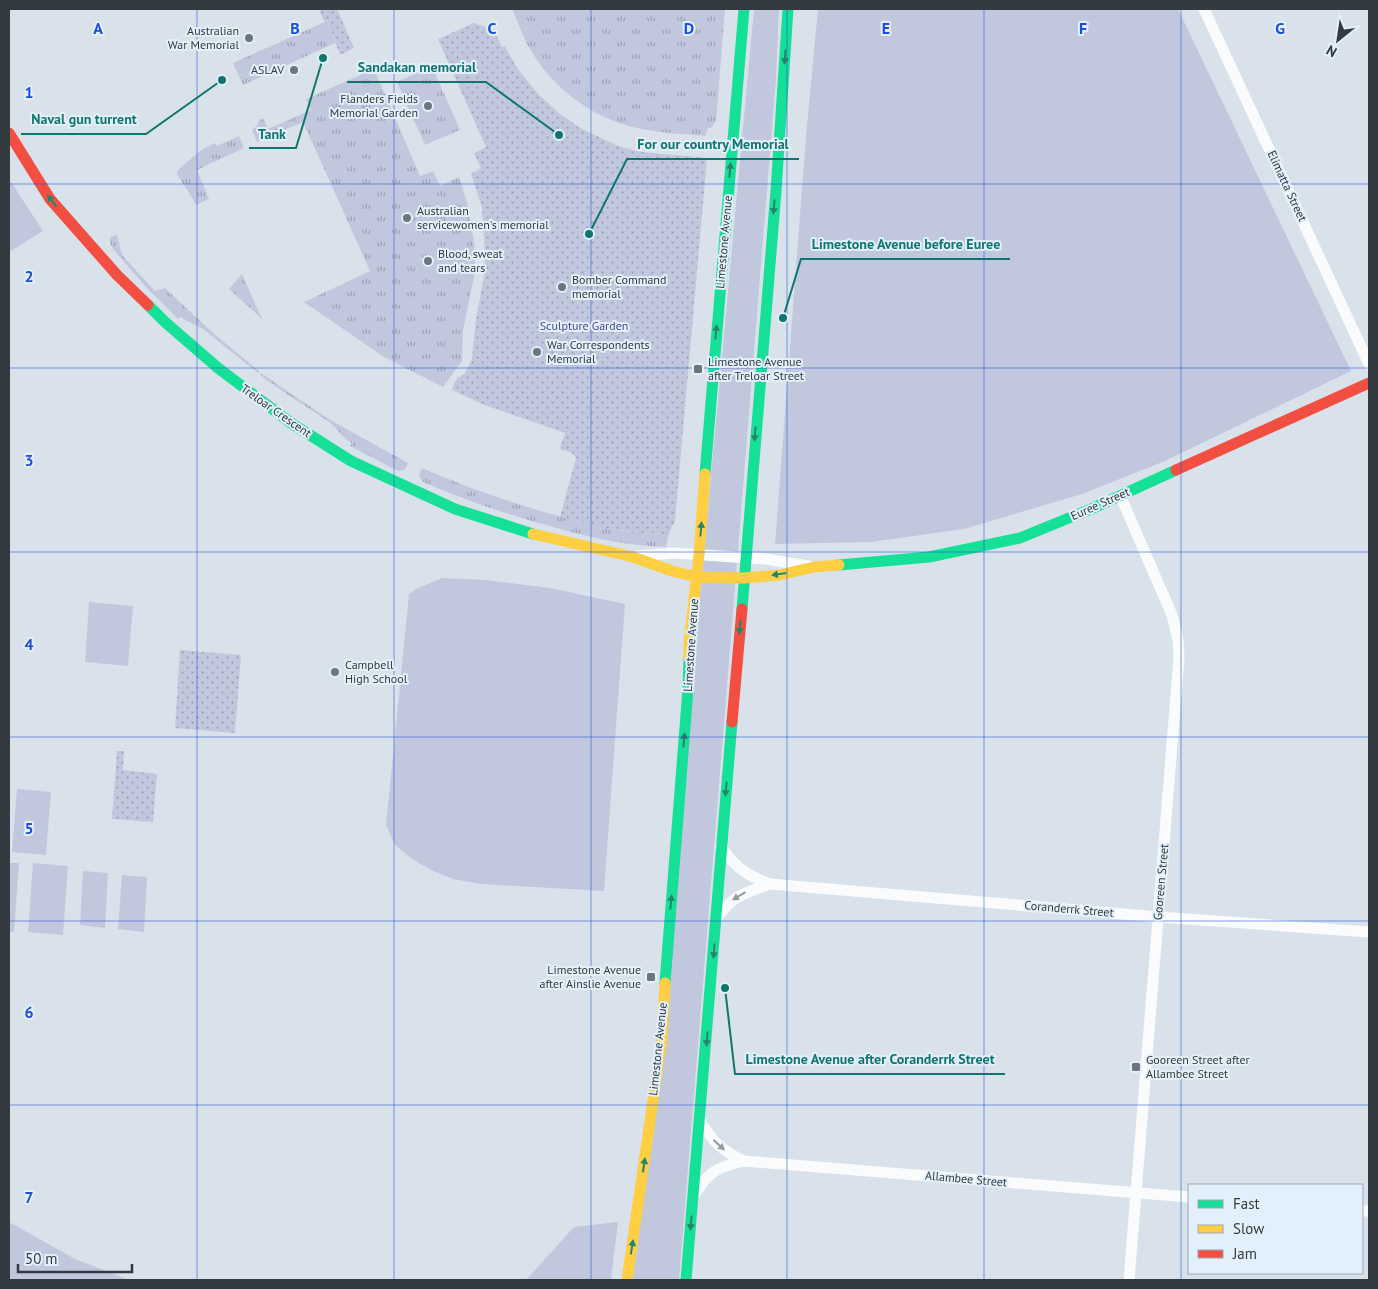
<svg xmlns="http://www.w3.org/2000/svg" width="1378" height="1289" font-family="'PT Sans',sans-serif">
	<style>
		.grass { fill: url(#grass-tufts) }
		.park { fill: #c1c8de }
		.garden { fill: url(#garden-dots) }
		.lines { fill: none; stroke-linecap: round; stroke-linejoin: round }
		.street { stroke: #f9fbfc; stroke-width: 11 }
		.fast { stroke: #16e098; stroke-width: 11 }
		.slow { stroke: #ffcf43; stroke-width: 11 }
		.jam { stroke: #f24e42; stroke-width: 11 }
		.oneway { fill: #268568 }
		.oneway2 { fill: #969a9e }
		.grid { fill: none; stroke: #1d4ed8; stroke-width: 1; stroke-opacity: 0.55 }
		.poi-dot { fill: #6d757c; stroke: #e2f0fc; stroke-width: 2 }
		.labels { text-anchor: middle; stroke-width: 4; stroke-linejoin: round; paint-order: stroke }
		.poi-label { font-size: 12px; fill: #333a40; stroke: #e2f0fc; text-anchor: start }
		.street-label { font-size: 12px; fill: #333a40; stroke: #e2f0fc }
		.park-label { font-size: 12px; fill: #484a8d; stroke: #e2f0fc }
		.grid-label { font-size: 16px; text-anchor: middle; font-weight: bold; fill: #1d4ed8; stroke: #e2f0fc; stroke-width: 4; stroke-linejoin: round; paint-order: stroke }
		.leader { fill: none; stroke: #0f766e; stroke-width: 2 }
		.callout-dot { fill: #0f766e; stroke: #e2f0fc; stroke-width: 2 }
		.callout-label { font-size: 14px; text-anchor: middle; font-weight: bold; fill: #0f766e; stroke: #e2f0fc; stroke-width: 4; stroke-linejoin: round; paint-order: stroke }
	</style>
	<defs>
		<pattern id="grass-tufts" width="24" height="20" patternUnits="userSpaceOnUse" patternTransform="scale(1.25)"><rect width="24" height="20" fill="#c1c8de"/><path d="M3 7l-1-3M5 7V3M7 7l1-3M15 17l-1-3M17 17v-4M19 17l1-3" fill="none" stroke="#9da3b5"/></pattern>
		<pattern id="garden-dots" width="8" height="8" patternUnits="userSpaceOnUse" patternTransform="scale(1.25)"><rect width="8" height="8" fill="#c1c8de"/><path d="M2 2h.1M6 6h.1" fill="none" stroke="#9da3b5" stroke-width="1.8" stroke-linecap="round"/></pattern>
	</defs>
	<rect width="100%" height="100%" fill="#d9e2ea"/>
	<!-- grass -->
	<g class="grass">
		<path d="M512,9H725L716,121L712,127L707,129L706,136C683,134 660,133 637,128C595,119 556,91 533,54C524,40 519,24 512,9Z"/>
		<path d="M327,21L335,43L243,85L233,63Z"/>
		<path d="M432,66L460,130L425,145L397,82Z"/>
		<path d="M374,69L420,176L433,171L440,186L459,177L468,206L474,242L475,262L474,277L463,330L462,361L443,387L384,357L304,302L370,271L303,122L257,142L252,130L258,125L259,121L263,118L268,129L311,110L306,99Z"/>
		<path d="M239,136L244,148L197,170L209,199L196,205C191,194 182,184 177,173L178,170L201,150L215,143L217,146Z"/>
		<path d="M117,235L122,255L155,291L165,288L214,334L259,371L258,373L203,329L183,319L181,317L178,319L145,286L113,249L110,243V237Z"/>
		<path d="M242,274L262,319L229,289Z"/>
		<path d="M261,373L290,393L332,421L408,463L405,469L400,471L396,470L350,446L352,443C342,438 337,428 329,422C306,406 282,392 260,375Z"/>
		<path d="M422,468C471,489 522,507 574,520C595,525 616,531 638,533C648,534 658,533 669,533L666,547C629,546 592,538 557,528C511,516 467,501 423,482L419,475Z"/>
	</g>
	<!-- park -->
	<g class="park">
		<path d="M754,9H779L776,79L679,1280H632L697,628Z"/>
		<path d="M818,9H1178L1351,371L1165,461L1082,494L964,529L871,542L775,544L806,136Z"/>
		<path d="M9,179L43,231L9,252Z"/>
		<path d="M442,578L486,580L550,588L625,604L604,891L481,884L453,879L433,871L412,859L395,845L386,825L409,594L418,588Z"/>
		<path d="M89,602L133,606L128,666L85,662Z"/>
		<path d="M17,789L51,792L46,855L12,852Z"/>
		<path d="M9,863H19L14,932H9Z"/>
		<path d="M33,863L68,866L63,935L28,932Z"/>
		<path d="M83,871L108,873L105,928L80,925Z"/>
		<path d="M122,875L147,877L144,932L118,929Z"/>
		<path d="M9,1222L75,1259L130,1280H9Z"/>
		<path d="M618,1222L611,1280H526L574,1227Z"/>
	</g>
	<!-- garden -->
	<g class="garden">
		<path d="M319,9H337L354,48L340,55L327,21H324Z"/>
		<path d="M474,23L494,30L502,47L505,46L517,68L539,95L560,114L580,128L618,146L641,152L707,158L675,521L669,533H639L610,529L560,517L576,458L571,452L562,450L560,448L565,433L487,406L452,390L454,383L458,378L465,373L472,359L476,319L484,276L485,255L482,207L471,174L481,168L474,153L486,147L438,39Z"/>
		<path d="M180,650L241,655L235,733L175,728Z"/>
		<path d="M117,751H124L123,770L157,774L153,822L112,819Z"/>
	</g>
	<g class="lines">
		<!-- street -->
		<g class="street">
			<path d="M1204,9L1369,364"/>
			<path d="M1120,495L1172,615L1178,640L1179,657L1129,1280"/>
			<path d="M637,556L674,553L766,559L808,566"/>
			<path d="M721,847C736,868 746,875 770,884L1159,917L1369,932"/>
			<path d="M716,919C732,896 744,893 770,884"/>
			<path d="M701,1122C713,1142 722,1151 744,1161"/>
			<path d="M695,1194C709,1171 718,1167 744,1161L1189,1197"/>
			<path d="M1362,1211H1369"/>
		</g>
		<!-- fast -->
		<g class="fast">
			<path d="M148,305L165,322L218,368L291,423L351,461L455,509L533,534"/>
			<path d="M705,474L744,9"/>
			<path d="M839,565L929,557L1020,538L1091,509L1176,470"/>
			<path d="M742,609L776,191L788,9"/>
			<path d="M665,983L688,689L689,658"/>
			<path d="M686,1280L732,722"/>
		</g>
		<!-- slow -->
		<g class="slow">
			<path d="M533,534L633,557L672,571L697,577L744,578L780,575L814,567L839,565"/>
			<path d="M689,658V643L699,554L705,474"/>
			<path d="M627,1280L662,1038L665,983"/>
		</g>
		<!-- jam -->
		<g class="jam">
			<path d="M9,133L50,199L117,275L148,305"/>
			<path d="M1176,470L1369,383"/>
			<path d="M732,722L742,609"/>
		</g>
	</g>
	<!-- one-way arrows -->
	<defs><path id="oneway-solid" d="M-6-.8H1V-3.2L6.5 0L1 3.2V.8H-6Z" transform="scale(1.25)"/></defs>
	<g class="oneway">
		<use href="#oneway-solid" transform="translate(785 57) rotate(94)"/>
		<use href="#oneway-solid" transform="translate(730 170) rotate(-85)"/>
		<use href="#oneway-solid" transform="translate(52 201) rotate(-128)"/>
		<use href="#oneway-solid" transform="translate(774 207) rotate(95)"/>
		<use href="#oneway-solid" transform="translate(716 332) rotate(-85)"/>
		<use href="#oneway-solid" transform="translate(755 434) rotate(94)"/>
		<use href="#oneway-solid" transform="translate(701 529) rotate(-85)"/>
		<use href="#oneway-solid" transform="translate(779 574) rotate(172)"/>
		<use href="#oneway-solid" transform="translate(740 627) rotate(95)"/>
		<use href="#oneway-solid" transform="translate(684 740) rotate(-85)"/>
		<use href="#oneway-solid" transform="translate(726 789) rotate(95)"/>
		<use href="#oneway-solid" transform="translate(671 902) rotate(-85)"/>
		<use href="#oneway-solid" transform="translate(714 951) rotate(94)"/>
		<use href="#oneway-solid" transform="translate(707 1039) rotate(95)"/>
		<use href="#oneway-solid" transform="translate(644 1165) rotate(-82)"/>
		<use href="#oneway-solid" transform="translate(691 1223) rotate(96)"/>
		<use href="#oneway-solid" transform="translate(632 1247) rotate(-81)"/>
	</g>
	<g class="oneway2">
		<use href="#oneway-solid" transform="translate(739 896) rotate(149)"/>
		<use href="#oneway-solid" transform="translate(719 1145) rotate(42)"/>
	</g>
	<!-- grid -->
	<path class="grid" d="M197,9V1280M394,9V1280M591,9V1280M787,9V1280M984,9V1280M1181,9V1280M9,184H1369M9,368H1369M9,552H1369M9,737H1369M9,921H1369M9,1105H1369"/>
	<!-- markers -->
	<g class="poi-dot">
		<circle cx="249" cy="38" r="5"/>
		<circle cx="294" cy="70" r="5"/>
		<circle cx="428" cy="106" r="5"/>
		<circle cx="407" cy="218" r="5"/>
		<circle cx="428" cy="261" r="5"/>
		<circle cx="562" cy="287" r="5"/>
		<circle cx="537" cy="352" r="5"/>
		<rect x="693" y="364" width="10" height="10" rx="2.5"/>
		<circle cx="335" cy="672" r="5"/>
		<rect x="646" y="972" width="10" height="10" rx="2.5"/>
		<rect x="1131" y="1062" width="10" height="10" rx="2.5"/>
	</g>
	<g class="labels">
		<!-- poi labels -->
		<g class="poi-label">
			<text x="239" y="35" text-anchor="end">Australian<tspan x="239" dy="14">War Memorial</tspan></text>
			<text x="284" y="74" text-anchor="end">ASLAV</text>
			<text x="418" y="103" text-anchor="end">Flanders Fields<tspan x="418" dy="14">Memorial Garden</tspan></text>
			<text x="417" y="215">Australian<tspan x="417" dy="14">servicewomen's memorial</tspan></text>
			<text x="438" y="258">Blood, sweat<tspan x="438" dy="14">and tears</tspan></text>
			<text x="572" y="284">Bomber Command<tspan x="572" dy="14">memorial</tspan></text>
			<text x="547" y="349">War Correspondents<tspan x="547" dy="14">Memorial</tspan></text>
			<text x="708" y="366">Limestone Avenue<tspan x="708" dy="14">after Treloar Street</tspan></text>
			<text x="345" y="669">Campbell<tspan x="345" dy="14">High School</tspan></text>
			<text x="641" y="974" text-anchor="end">Limestone Avenue<tspan x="641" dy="14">after Ainslie Avenue</tspan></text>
			<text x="1146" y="1064">Gooreen Street after<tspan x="1146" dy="14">Allambee Street</tspan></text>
		</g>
		<!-- street labels -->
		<g class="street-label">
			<text transform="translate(1287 186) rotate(65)" y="4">Elimatta Street</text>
			<text transform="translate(724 242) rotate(-85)" y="4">Limestone Avenue</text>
			<text transform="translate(276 411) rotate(35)" y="4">Treloar Crescent</text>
			<text transform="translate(1100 504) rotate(-24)" y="4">Euree Street</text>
			<text transform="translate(691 645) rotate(-86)" y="4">Limestone Avenue</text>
			<text transform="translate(1161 882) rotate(-85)" y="4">Gooreen Street</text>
			<text transform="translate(1069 909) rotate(5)" y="4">Coranderrk Street</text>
			<text transform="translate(658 1049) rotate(-84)" y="4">Limestone Avenue</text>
			<text transform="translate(966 1179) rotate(5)" y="4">Allambee Street</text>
		</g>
		<!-- park labels -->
		<g class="park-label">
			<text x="584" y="330">Sculpture Garden</text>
		</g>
	</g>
	<g class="grid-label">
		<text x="98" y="34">A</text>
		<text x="295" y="34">B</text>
		<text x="492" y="34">C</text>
		<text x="689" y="34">D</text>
		<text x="886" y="34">E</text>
		<text x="1083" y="34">F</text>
		<text x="1280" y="34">G</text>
		<text x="29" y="98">1</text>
		<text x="29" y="282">2</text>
		<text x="29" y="466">3</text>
		<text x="29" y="650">4</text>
		<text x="29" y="834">5</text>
		<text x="29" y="1018">6</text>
		<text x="29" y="1203">7</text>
	</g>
	<!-- callouts -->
	<path class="leader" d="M559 135L486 82H347M222 80L146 134H21M323 58L296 148H249M589 234L627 159H799M783 318L801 259H1010M725 988L735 1074H1005"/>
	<g class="callout-dot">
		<circle cx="559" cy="135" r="5"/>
		<circle cx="222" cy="80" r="5"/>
		<circle cx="323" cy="58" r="5"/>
		<circle cx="589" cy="234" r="5"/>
		<circle cx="783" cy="318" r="5"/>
		<circle cx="725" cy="988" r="5"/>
	</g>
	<g class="callout-label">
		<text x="417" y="72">Sandakan memorial</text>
		<text x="84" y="124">Naval gun turrent</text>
		<text x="272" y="139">Tank</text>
		<text x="713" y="149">For our country Memorial</text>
		<text x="906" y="249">Limestone Avenue before Euree</text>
		<text x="870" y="1064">Limestone Avenue after Coranderrk Street</text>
	</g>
	<!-- border -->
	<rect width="1378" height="1289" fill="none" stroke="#333a40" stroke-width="20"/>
	<!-- legend -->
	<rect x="1188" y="1184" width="175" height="90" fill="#e2f0fc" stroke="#9ca7b1"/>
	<rect x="1198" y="1200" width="25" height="8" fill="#16e098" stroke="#9ca7b1"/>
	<text x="1233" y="1209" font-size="15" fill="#333a40">Fast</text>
	<rect x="1198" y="1225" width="25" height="8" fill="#ffcf43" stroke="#9ca7b1"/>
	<text x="1233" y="1234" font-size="15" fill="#333a40">Slow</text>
	<rect x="1198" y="1250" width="25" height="8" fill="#f24e42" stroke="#9ca7b1"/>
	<text x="1233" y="1259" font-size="15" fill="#333a40">Jam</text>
	<!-- north arrow -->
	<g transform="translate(1338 40) rotate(210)" stroke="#e2f0fc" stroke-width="4" paint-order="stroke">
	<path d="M0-4L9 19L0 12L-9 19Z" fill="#333a40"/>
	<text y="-8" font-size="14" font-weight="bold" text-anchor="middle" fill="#333a40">N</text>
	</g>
	<!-- scale -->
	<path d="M18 1264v8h114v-8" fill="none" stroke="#333a40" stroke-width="2.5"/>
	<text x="25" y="1264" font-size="15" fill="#333a40" stroke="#e2f0fc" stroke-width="4" paint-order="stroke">50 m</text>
</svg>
